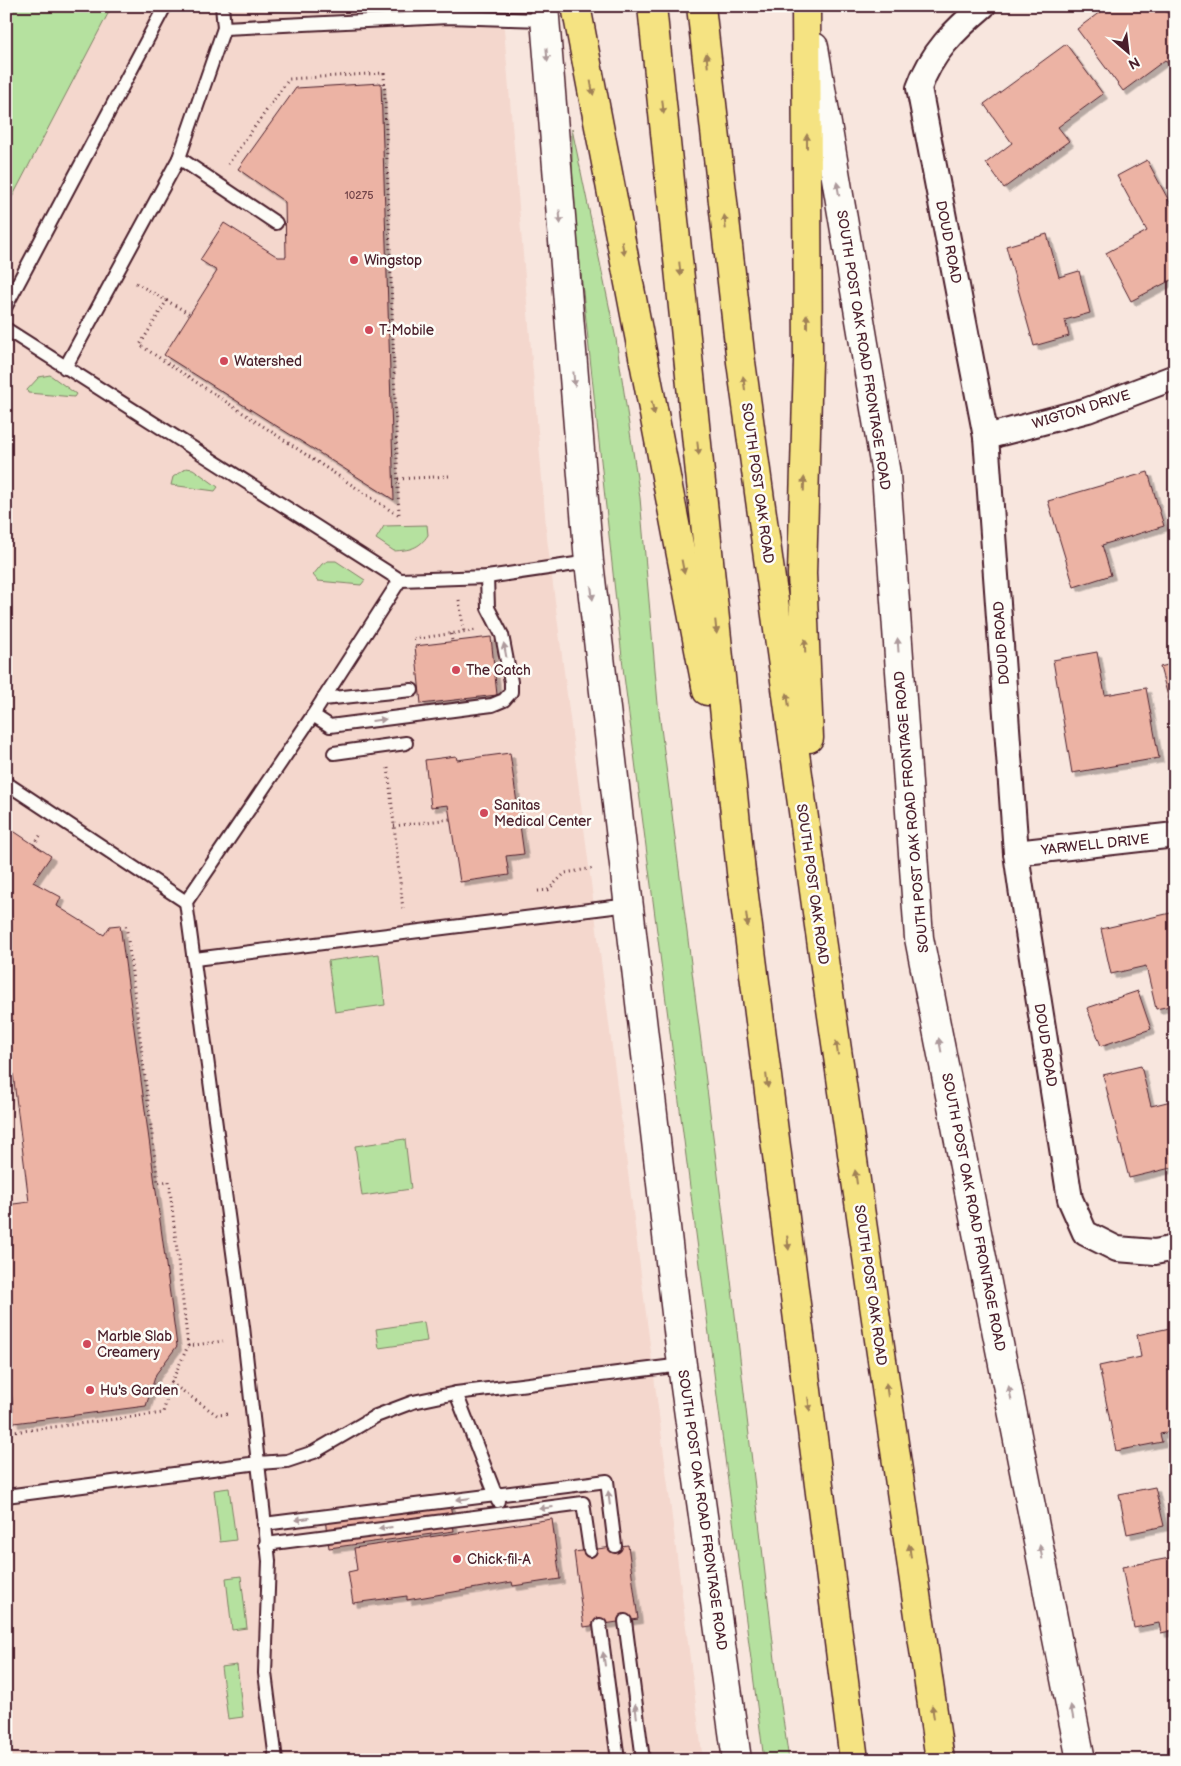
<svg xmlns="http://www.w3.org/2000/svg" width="1181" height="1766" font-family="'Balsamiq Sans',sans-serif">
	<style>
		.built { fill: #f4d7cd }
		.green { fill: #b5e19f; stroke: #808065 }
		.building { fill: #ecb3a4; stroke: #4a1f2b; filter: url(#shadow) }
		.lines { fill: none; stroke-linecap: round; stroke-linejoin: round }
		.lane-casing { stroke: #4a1f2b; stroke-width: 16 }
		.street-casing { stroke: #4a1f2b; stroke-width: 28 }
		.secondary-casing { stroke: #4a1f2b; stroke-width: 31 }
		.highway-casing { stroke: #4a1f2b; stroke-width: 31 }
		.path { stroke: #4a1f2b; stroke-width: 3; stroke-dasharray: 1 4; stroke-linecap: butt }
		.lane { stroke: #fdfcf7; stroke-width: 12 }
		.street { stroke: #fdfcf7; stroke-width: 24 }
		.secondary { stroke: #fdfcf7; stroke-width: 28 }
		.highway { stroke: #f5e382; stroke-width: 28 }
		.oneway { fill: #ac999b }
		.oneway2 { fill: #a08156 }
		.poi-dot { fill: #d1495b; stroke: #fdfcf7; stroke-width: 2 }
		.labels { text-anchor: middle; stroke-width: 5; stroke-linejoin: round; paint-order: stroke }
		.number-label { font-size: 11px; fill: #724449 }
		.street-label { font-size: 14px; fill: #4a1f2b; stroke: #fdfcf7 }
		.poi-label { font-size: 14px; fill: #4a1f2b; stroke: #fdfcf7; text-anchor: start }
	</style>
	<defs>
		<filter id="shadow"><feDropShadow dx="4.5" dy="4.5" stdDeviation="0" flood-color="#0004"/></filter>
	</defs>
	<rect width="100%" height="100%" fill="#f8e6de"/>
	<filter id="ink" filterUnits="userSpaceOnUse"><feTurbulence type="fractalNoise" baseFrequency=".02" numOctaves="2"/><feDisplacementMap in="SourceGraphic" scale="10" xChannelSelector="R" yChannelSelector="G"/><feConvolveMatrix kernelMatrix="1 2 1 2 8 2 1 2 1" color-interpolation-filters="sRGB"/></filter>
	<g filter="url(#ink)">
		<!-- built -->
		<path class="built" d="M6,6H502L547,538L703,1760H6Z"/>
		<!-- green -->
		<g class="green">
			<path d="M6,6H112L6,209Z"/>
			<path d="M572,129L616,339L640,498L658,704L728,1254L777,1677L789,1760H764L624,676L572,189Z"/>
			<path d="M50,375L76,394L74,397L28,393L27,390L39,377Z"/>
			<path d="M186,468L193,469L218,487L215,491L171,485L173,477Z"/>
			<path d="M427,525L428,535C419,549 409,550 394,551L376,539L384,526Z"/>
			<path d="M328,561H336L365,580L361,585L318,581L313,575L322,564Z"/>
			<path d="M379,954L385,1005L335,1012L328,961Z"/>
			<path d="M405,1139L411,1189L362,1196L355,1146Z"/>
			<path d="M424,1322L427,1341L379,1348L376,1329Z"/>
			<path d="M229,1488L236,1540L220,1542L214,1490Z"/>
			<path d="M241,1576L247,1628L232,1630L226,1578Z"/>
			<path d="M237,1665L243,1717L228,1719L221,1667Z"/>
			<path d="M6,1694L13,1746L6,1747Z"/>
		</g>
		<!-- building -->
		<g class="building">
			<path d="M1108,6H1162L1175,23V73L1165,60L1123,91L1077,29Z"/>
			<path d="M1066,44L1103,94L1058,127L1069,141L1004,188L986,163L1012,143L984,104Z"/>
			<path d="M381,83L394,500L164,355L217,271L200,260L224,223L278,257H286L285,202L238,169L296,88Z"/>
			<path d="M1147,160L1175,212V278L1131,301L1106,253L1147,231L1117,176Z"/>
			<path d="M1047,234L1059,277L1079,271L1090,313L1065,320L1069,336L1034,346L1006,246Z"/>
			<path d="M1148,472L1164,526L1102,545L1111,575L1074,587L1048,501Z"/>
			<path d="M491,637L497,695L421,704L415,646Z"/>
			<path d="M1097,652L1105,695L1146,688L1159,758L1072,773L1053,660Z"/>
			<path d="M1175,663V722L1160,667Z"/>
			<path d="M510,753L524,854L506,856L509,875L460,882L448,805L431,807L425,760L456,756L457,760Z"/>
			<path d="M6,826L51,856L33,882L61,897L57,906L104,935L110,926L120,925L177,1346L156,1374L146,1406L14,1423L10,1378L6,1375V1205L29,1202L13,1073L6,1084Z"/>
			<path d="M1175,912V1005L1156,1009L1146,966L1111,974L1101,929Z"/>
			<path d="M1138,991L1151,1029L1101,1046L1087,1008Z"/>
			<path d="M1141,1066L1151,1106L1175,1100V1167L1129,1178L1103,1075Z"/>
			<path d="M1170,1328L1175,1350V1431L1160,1434L1162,1442L1116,1451L1099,1366L1141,1357L1137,1335Z"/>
			<path d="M1155,1487L1164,1526L1127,1534L1119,1494Z"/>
			<path d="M449,1495L454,1531L329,1548L324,1512Z"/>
			<path d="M552,1519L560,1579L513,1586L512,1582L407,1600V1596L353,1603L348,1572L357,1570L354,1548Z"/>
			<path d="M628,1545L638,1619L584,1627L574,1552Z"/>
			<path d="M1175,1557V1630L1161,1633L1159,1623L1134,1628L1122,1567Z"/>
		</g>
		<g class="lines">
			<!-- lane casing -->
			<g class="lane-casing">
				<g id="lane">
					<path d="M224,28L448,17L544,20"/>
					<path d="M179,158L276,223"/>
					<path d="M6,306L165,6"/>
					<path d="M6,329L400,580L487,577L589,562"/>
					<path d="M65,368L179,158L224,28L222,6"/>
					<path d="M323,699L412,690"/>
					<path d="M313,715L330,726L492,705L504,700L511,692V682L502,635L488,608L487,577"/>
					<path d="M334,753L406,743"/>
					<path d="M6,783L186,902"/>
					<path d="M195,959L629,905"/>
					<path d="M456,1393L498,1501"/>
					<path d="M6,1496L258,1463L243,1327L186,902L313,715L400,580"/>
					<path d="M264,1524L607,1481L615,1546"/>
					<path d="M266,1544L583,1503L590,1550"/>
					<path d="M625,1621L643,1760"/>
					<path d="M600,1625L618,1760"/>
					<path d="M276,1760L265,1673L269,1561L258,1463L287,1461L314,1452L376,1416L413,1402L456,1393L682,1365"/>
				</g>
			</g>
			<!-- street casing -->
			<g class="street-casing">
				<g id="street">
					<path d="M983,6C955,30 931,53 919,88L986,437L1016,853L1021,888L1070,1199L1085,1233L1117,1249L1155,1252L1175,1248"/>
					<path d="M986,437L1088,410L1175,377"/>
					<path d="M1016,853L1175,835"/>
				</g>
			</g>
			<!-- secondary casing -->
			<g class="secondary-casing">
				<g id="secondary">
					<path d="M544,6L589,562L682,1365L737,1760"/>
					<path d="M814,47L886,474L919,938L1081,1760"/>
				</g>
			</g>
			<!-- highway casing -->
			<g class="highway-casing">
				<g id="highway">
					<path d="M576,6L707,691"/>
					<path d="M652,6L741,872L854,1760"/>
					<path d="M701,6L741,362L816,905L940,1760"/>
					<path d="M806,6L808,361L802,574L809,738"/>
				</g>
			</g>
			<!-- path -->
			<g class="path">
				<path d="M136,283L190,314"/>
				<path d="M167,300L140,345L399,516L384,73L289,79L228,164"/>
				<path d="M398,479L449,476"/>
				<path d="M459,600L464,632"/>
				<path d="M451,634L452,641"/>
				<path d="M414,639L476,630"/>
				<path d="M388,768L403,910"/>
				<path d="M394,826L450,819"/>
				<path d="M34,845L42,833"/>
				<path d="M538,891L548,890L565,873L594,868"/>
				<path d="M188,1346L223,1341"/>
				<path d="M171,1383L217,1415L229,1414"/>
				<path d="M6,1433L163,1413L171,1383L188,1346L169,1181L158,1183L126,924"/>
			</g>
			<!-- lane -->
			<use href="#lane" class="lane"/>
			<!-- street -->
			<use href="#street" class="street"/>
			<!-- secondary -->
			<use href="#secondary" class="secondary"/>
			<!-- highway -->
			<use href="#highway" class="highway"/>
		</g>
		<!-- one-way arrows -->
		<defs><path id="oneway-solid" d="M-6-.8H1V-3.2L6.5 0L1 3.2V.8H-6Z" transform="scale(1.25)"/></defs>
		<g class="oneway">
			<use href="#oneway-solid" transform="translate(547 55) rotate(85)"/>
			<use href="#oneway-solid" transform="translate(838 189) rotate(-100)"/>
			<use href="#oneway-solid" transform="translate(560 217) rotate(85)"/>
			<use href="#oneway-solid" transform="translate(574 379) rotate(85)"/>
			<use href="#oneway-solid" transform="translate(592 593) rotate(83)"/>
			<use href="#oneway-solid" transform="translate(898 645) rotate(-94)"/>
			<use href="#oneway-solid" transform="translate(505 650) rotate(-101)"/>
			<use href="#oneway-solid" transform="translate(379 720) rotate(-7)"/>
			<use href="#oneway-solid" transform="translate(940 1045) rotate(-101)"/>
			<use href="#oneway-solid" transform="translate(1010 1393) rotate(-101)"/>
			<use href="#oneway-solid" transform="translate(609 1498) rotate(-97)"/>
			<use href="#oneway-solid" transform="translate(463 1499) rotate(173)"/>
			<use href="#oneway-solid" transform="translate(546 1508) rotate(173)"/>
			<use href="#oneway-solid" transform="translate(302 1519) rotate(173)"/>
			<use href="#oneway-solid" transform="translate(385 1528) rotate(173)"/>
			<use href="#oneway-solid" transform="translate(1041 1552) rotate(-101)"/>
			<use href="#oneway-solid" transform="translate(604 1659) rotate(-98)"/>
			<use href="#oneway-solid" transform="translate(636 1711) rotate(-97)"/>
			<use href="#oneway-solid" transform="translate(1072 1712) rotate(-101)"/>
		</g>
		<g class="oneway2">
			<use href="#oneway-solid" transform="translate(707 60) rotate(-96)"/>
			<use href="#oneway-solid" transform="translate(592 88) rotate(79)"/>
			<use href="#oneway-solid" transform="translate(663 107) rotate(84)"/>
			<use href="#oneway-solid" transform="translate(807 141) rotate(-90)"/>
			<use href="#oneway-solid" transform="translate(725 222) rotate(-96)"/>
			<use href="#oneway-solid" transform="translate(623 248) rotate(79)"/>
			<use href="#oneway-solid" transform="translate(680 269) rotate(84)"/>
			<use href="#oneway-solid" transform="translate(807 321) rotate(-90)"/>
			<use href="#oneway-solid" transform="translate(744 383) rotate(-98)"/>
			<use href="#oneway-solid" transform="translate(653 408) rotate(79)"/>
			<use href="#oneway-solid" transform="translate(698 448) rotate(84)"/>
			<use href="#oneway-solid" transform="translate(804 484) rotate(-88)"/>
			<use href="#oneway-solid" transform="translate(683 567) rotate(79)"/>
			<use href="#oneway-solid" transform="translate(716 627) rotate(84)"/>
			<use href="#oneway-solid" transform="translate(805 646) rotate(-92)"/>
			<use href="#oneway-solid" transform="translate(788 700) rotate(-98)"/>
			<use href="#oneway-solid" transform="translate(747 920) rotate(83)"/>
			<use href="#oneway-solid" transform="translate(837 1048) rotate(-98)"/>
			<use href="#oneway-solid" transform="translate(767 1081) rotate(83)"/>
			<use href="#oneway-solid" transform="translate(856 1177) rotate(-98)"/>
			<use href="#oneway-solid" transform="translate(788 1243) rotate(83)"/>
			<use href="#oneway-solid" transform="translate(887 1390) rotate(-98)"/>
			<use href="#oneway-solid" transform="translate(809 1404) rotate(83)"/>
			<use href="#oneway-solid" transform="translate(910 1551) rotate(-98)"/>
			<use href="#oneway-solid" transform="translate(933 1712) rotate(-98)"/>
		</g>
	</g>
	<!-- markers -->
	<g class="poi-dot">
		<circle cx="354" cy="260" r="5"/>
		<circle cx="369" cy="330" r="5"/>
		<circle cx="224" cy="361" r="5"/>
		<circle cx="456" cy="670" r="5"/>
		<circle cx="484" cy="813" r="5"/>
		<circle cx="87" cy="1344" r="5"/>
		<circle cx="90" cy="1390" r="5"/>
		<circle cx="457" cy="1559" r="5"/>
	</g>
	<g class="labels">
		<!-- number labels -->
		<g class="number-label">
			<text x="359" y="199">10275</text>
		</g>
		<!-- street labels -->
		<g class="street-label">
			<text transform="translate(949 242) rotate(79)" y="5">DOUD ROAD</text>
			<text transform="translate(864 350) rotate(81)" y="5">SOUTH POST OAK ROAD FRONTAGE ROAD</text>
			<text transform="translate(1081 409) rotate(-17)" y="5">WIGTON DRIVE</text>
			<text transform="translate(758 483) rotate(82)" y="5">SOUTH POST OAK ROAD</text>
			<text transform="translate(1001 643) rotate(-94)" y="5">DOUD ROAD</text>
			<text transform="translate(911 812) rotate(-95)" y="5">SOUTH POST OAK ROAD FRONTAGE ROAD</text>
			<text transform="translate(1095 844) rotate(-6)" y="5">YARWELL DRIVE</text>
			<text transform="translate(813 884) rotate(82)" y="5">SOUTH POST OAK ROAD</text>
			<text transform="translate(1046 1045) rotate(81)" y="5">DOUD ROAD</text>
			<text transform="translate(974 1212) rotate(79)" y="5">SOUTH POST OAK ROAD FRONTAGE ROAD</text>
			<text transform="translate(871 1285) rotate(82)" y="5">SOUTH POST OAK ROAD</text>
			<text transform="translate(703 1510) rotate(82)" y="5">SOUTH POST OAK ROAD FRONTAGE ROAD</text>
		</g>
		<!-- poi labels -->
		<g class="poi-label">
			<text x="364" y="265">Wingstop</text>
			<text x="379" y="335">T-Mobile</text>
			<text x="234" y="366">Watershed</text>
			<text x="466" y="675">The Catch</text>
			<text x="494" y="810">Sanitas<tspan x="494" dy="16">Medical Center</tspan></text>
			<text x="97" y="1341">Marble Slab<tspan x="97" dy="16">Creamery</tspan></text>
			<text x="100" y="1395">Hu's Garden</text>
			<text x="467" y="1564">Chick-fil-A</text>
		</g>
	</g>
	<!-- margin -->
	<rect width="1181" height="1766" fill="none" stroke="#fdfcf7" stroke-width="25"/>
	<rect x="12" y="12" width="1156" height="1741" fill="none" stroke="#4a1f2b" stroke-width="2" filter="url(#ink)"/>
	<!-- north arrow -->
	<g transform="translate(1128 52) rotate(152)" stroke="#fdfcf7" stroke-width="4" paint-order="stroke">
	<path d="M0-4L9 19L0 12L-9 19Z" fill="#4a1f2b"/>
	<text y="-8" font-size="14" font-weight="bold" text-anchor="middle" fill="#4a1f2b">N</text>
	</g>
</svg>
